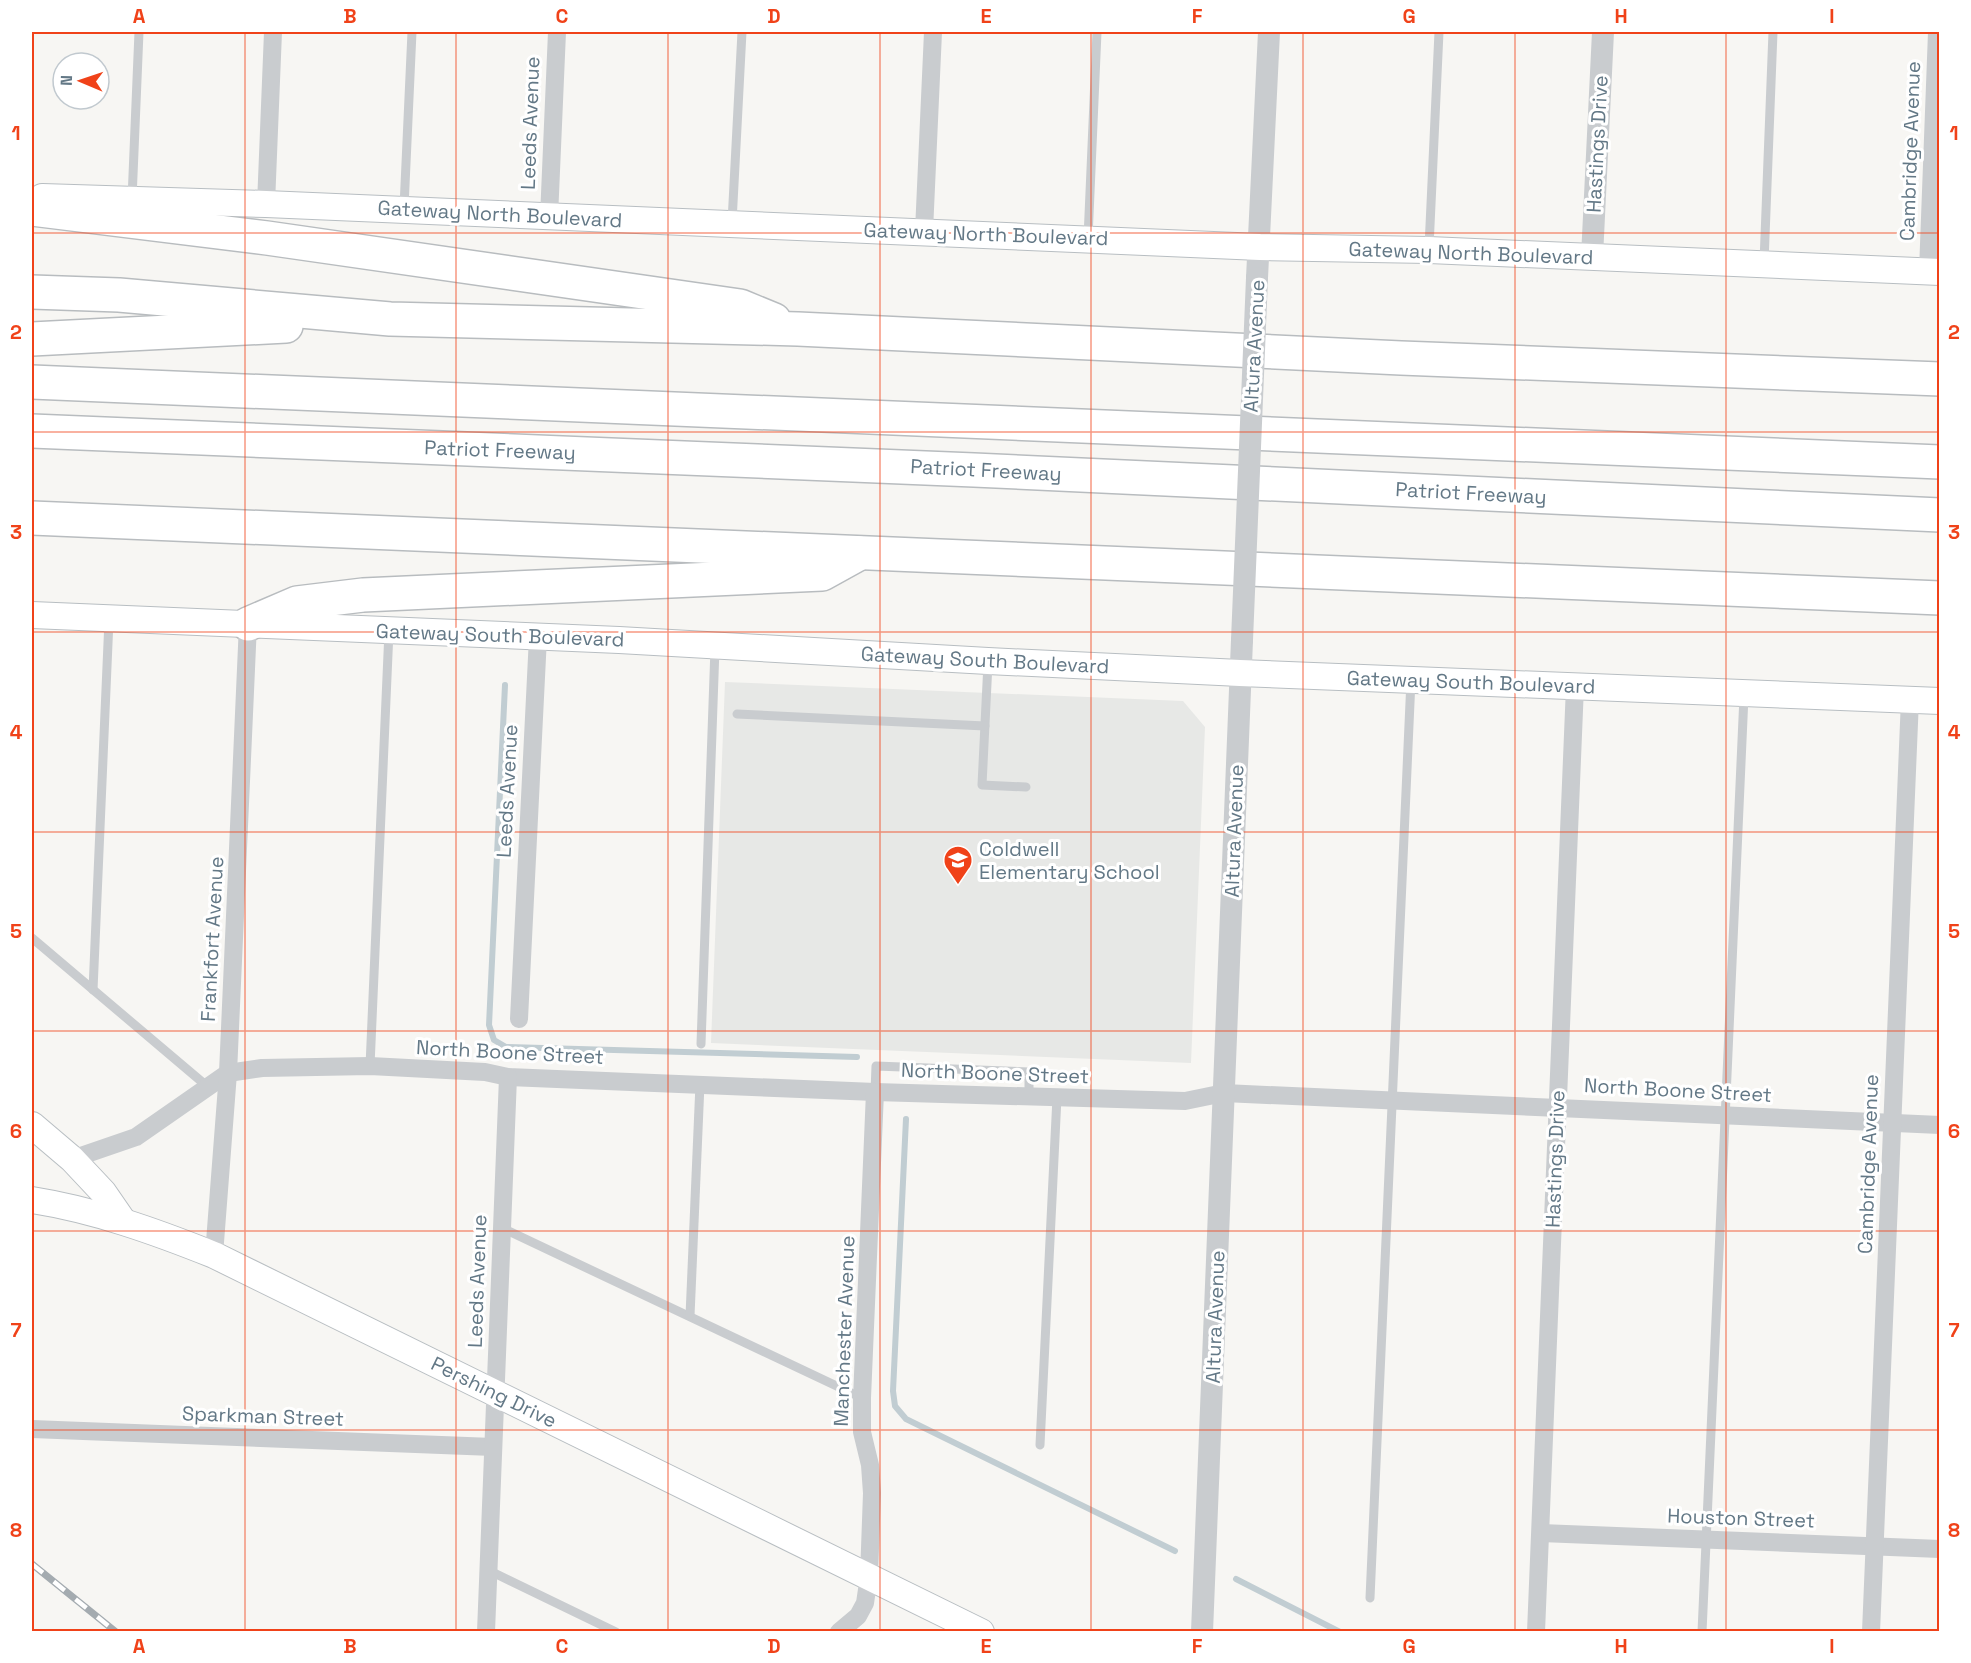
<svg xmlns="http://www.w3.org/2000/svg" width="1971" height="1663" font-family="'Space Grotesk',sans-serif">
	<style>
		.built { fill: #e7e8e6 }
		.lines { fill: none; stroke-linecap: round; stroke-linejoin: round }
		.stream { stroke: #c1cdd2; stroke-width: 6 }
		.secondary-casing { stroke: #b8bec2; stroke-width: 28 }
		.motorway-casing { stroke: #b8bcbf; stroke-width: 36 }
		.service { stroke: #c9cccf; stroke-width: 9 }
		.minor { stroke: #c9cccf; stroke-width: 18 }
		.tertiary { stroke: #c9cccf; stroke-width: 22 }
		.secondary { stroke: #fff; stroke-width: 26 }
		.motorway { stroke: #fff; stroke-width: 33 }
		.rail-casing { stroke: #a4abb0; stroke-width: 7 }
		.rail { stroke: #fff; stroke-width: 4.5; stroke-dasharray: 14; stroke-linecap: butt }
		.tertiary-bridge { stroke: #c9cccf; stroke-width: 22 }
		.grid { fill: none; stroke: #f04219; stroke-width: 1.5; stroke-opacity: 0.55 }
		.labels { text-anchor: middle; stroke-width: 6; stroke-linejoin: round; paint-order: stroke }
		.street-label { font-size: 20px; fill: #637886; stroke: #fff }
		.poi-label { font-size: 20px; fill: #637886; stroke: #fff; text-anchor: start }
		.neatline { fill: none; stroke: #f04219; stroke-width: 2 }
		.grid-label { font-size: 20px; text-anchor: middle; font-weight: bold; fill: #f04219 }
	</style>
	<rect width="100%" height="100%" fill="#f7f6f3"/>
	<!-- built -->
	<path class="built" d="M725,682L1183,701L1205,727L1191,1063L711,1043Z"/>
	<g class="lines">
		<!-- stream -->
		<g class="stream">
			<path d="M505,685L489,1025L494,1040L506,1047L857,1057"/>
			<path d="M906,1119L893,1391L895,1406L906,1419L1175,1551"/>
			<path d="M1236,1579L1340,1632"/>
		</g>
		<!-- secondary casing -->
		<g class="secondary-casing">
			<g id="secondary">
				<path d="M42,197L266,204L1260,247L1429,250L1940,272"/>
				<path d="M32,615L619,640L988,661L1240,673L1940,701"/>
				<path d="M32,1125L72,1159L103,1192L123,1221"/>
				<path d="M32,1200C95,1210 154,1231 214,1255L981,1632"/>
			</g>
		</g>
		<!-- motorway casing -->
		<g class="motorway-casing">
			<g id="motorway">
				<path d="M32,209L267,238L740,306L774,320"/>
				<path d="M32,292L119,295L390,319L798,329L1401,358L1940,379"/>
				<path d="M32,339L286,326"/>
				<path d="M32,382L1940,462"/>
				<path d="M32,431L974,470L1940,515"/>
				<path d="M32,518L1940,598"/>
				<path d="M248,624L297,603L363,595L822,574L860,553"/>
			</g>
		</g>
		<!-- service -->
		<g class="service">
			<path d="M132,199L139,32"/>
			<path d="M404,207L412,32"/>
			<path d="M732,222L742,32"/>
			<path d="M1088,238L1097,32"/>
			<path d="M1429,247L1439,32"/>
			<path d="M1764,262L1773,32"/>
			<path d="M988,663L982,785L1026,787"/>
			<path d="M737,714L985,726"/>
			<path d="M32,938L208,1087"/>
			<path d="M93,990L109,620"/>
			<path d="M701,1044L715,648"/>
			<path d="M370,1066L389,631"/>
			<path d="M875,1092L876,1066L1029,1072V1096"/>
			<path d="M502,1228L862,1398"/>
			<path d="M690,1316L700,1084"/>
			<path d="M1040,1445L1057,1097"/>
			<path d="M488,1570L616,1632"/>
			<path d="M1370,1598L1411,680"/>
			<path d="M1702,1632L1744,696"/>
		</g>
		<!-- minor -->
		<g class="minor">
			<path d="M266,204L273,32"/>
			<path d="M549,217L557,32"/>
			<path d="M924,231L933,32"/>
			<path d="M1928,271L1937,32"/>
			<path d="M519,1019L538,637"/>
			<path d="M72,1159L136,1137L228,1073L262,1068L370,1066L485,1072L508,1077L875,1092L1185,1101L1224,1093L1940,1125"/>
			<path d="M214,1255L228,1073L248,624"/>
			<path d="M32,1429L493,1447"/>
			<path d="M1541,1533L1940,1549"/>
			<path d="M486,1632L508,1077"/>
			<path d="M839,1632L858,1616L865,1603L869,1576L872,1493L870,1465L862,1432V1398L875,1092"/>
			<path d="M1536,1632L1575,686"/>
			<path d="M1871,1632L1910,699"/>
		</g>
		<!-- tertiary -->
		<g class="tertiary">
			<path d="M1592,257L1603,32"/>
			<path d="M1257,278L1269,32"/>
			<path d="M1202,1632L1242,640"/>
		</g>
		<!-- secondary -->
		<use href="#secondary" class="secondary"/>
		<!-- motorway -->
		<use href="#motorway" class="motorway"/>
		<!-- rail casing -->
		<g class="rail-casing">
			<path id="rail" d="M32,1564L116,1632"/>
		</g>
		<!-- rail -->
		<use href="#rail" class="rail"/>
		<!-- tertiary-bridge -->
		<path class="tertiary-bridge" d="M1242,640L1257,278"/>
	</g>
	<!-- grid -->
	<path class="grid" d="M245,32V1632M456,32V1632M668,32V1632M880,32V1632M1091,32V1632M1303,32V1632M1515,32V1632M1726,32V1632M32,233H1940M32,432H1940M32,632H1940M32,832H1940M32,1031H1940M32,1231H1940M32,1430H1940"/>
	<!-- icons -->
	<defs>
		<g id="school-pin" transform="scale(1.5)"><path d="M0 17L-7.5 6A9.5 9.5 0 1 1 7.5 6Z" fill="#f04219" stroke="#fff"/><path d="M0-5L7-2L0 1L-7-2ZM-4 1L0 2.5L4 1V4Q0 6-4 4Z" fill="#fff"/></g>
	</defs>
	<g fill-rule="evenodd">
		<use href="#school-pin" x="958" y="860"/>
	</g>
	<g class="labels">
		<!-- street labels -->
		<g class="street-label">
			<text transform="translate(530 123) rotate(-88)" y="7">Leeds Avenue</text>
			<text transform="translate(1597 144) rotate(-87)" y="7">Hastings Drive</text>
			<text transform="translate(1910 151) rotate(-88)" y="7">Cambridge Avenue</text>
			<text transform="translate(500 214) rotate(3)" y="7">Gateway North Boulevard</text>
			<text transform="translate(986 234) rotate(2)" y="7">Gateway North Boulevard</text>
			<text transform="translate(1471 253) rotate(2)" y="7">Gateway North Boulevard</text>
			<text transform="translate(1254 346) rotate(-87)" y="7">Altura Avenue</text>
			<text transform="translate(500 450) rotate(2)" y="7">Patriot Freeway</text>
			<text transform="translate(986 470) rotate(3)" y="7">Patriot Freeway</text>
			<text transform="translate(1471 493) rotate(3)" y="7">Patriot Freeway</text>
			<text transform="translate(500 635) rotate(2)" y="7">Gateway South Boulevard</text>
			<text transform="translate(985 660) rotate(3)" y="7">Gateway South Boulevard</text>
			<text transform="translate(1471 682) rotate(2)" y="7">Gateway South Boulevard</text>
			<text transform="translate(507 791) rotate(-87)" y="7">Leeds Avenue</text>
			<text transform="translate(1234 831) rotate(-88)" y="7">Altura Avenue</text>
			<text transform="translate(212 939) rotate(-87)" y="7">Frankfort Avenue</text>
			<text transform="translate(510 1052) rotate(3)" y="7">North Boone Street</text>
			<text transform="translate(995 1073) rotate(2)" y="7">North Boone Street</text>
			<text transform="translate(1678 1090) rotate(3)" y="7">North Boone Street</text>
			<text transform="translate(1555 1159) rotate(-88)" y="7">Hastings Drive</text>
			<text transform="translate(1868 1164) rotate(-88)" y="7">Cambridge Avenue</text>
			<text transform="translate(477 1281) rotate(-88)" y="7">Leeds Avenue</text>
			<text transform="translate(1215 1317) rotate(-88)" y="7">Altura Avenue</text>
			<text transform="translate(844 1331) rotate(-88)" y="7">Manchester Avenue</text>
			<text transform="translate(494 1392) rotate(26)" y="7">Pershing Drive</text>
			<text transform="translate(263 1416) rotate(2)" y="7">Sparkman Street</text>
			<text transform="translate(1741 1518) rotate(2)" y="7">Houston Street</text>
		</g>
		<!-- poi labels -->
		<g class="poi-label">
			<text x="979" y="856">Coldwell<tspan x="979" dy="23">Elementary School</tspan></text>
		</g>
	</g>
	<!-- border -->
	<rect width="1971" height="1663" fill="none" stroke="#ffffff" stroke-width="66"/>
	<!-- north arrow -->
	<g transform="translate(81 81) rotate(272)"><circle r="28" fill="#ffffff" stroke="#c1c9cf" stroke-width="1.5"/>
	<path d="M0-4.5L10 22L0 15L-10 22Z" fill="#f04219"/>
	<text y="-9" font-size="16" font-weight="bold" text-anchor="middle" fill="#637886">N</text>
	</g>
	<rect x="33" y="33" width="1905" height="1597" class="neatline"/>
	<g class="grid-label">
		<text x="139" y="23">A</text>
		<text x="350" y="23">B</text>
		<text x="562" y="23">C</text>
		<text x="774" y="23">D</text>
		<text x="986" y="23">E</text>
		<text x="1197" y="23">F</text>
		<text x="1409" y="23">G</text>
		<text x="1621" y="23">H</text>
		<text x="1832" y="23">I</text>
		<text x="16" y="140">1</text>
		<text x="1954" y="140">1</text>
		<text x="16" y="339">2</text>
		<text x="1954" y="339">2</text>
		<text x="16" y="539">3</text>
		<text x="1954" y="539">3</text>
		<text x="16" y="739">4</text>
		<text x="1954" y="739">4</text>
		<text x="16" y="938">5</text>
		<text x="1954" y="938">5</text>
		<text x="16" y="1138">6</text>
		<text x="1954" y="1138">6</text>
		<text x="16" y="1337">7</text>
		<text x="1954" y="1337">7</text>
		<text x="16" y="1537">8</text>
		<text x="1954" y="1537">8</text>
		<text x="139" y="1653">A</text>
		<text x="350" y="1653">B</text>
		<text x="562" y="1653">C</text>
		<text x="774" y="1653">D</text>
		<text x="986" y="1653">E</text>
		<text x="1197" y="1653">F</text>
		<text x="1409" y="1653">G</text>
		<text x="1621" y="1653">H</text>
		<text x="1832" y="1653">I</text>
	</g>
</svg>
